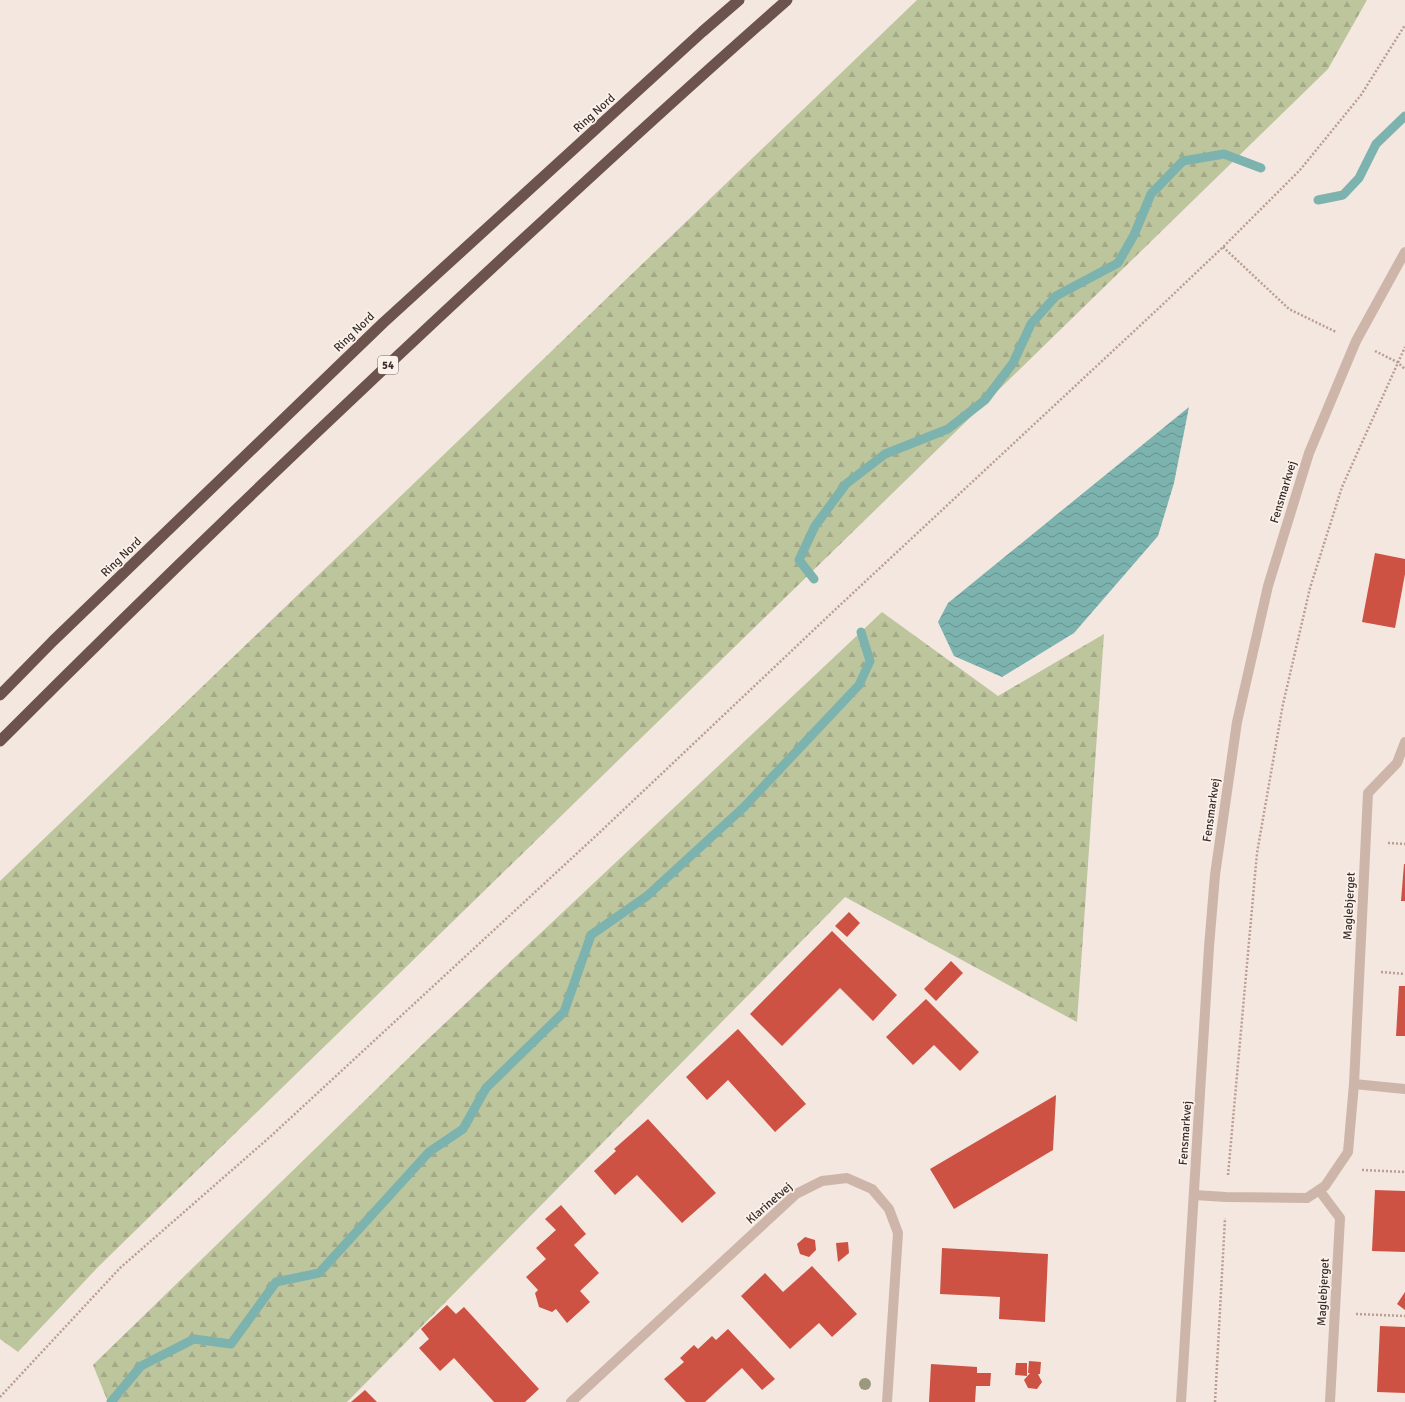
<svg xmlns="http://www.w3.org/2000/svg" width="1405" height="1402" font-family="Signika,sans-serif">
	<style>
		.forest { fill: url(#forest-firs) }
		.water { fill: url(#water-waves) }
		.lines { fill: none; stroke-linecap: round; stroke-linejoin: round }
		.stream { stroke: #7cb3ae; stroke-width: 9 }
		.building { fill: #cd5244 }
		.path { stroke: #ba9e93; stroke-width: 2.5; stroke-dasharray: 2 2; stroke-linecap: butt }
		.minor { stroke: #ceb5a9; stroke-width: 10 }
		.tertiary { stroke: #ceb5a9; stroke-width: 10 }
		.trunk { stroke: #6c534d; stroke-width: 11 }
		.tree { fill: #9a997d }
		.labels { text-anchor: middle; stroke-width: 3.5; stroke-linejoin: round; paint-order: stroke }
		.shield { fill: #fbf2ec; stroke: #746764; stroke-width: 1 }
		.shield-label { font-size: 11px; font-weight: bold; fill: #3a2c29 }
		.street-label { font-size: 12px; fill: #3a2c29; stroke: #fbf2ec }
	</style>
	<defs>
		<pattern id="forest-firs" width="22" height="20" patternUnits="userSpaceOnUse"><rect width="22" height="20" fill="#bdc59d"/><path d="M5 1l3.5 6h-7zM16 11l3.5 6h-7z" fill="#a3a987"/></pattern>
		<pattern id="water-waves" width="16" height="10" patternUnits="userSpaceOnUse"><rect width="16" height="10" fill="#7cb3ae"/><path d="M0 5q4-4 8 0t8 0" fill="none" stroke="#67928e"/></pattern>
	</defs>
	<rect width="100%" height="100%" fill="#f4e7df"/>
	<!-- forest -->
	<g class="forest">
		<path d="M917,0H1367L1328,69L98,1267L18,1352L0,1339V881Z"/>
		<path d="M882,612L998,696L1104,634L1077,1022L845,897L347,1402H108L93,1365L427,1040Z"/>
	</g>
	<!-- water -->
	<path class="water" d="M1189,407L1174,483L1158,536L1074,633L1002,677L954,656L938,622L948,603Z"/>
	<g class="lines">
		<!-- stream -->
		<g class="stream">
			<path d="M1318,200L1343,195L1359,178L1376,144L1405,116"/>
			<path d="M814,579L799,560L815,526L846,484L885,454L948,429L985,400L1013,363L1031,324L1056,296L1118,263L1134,235L1151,194L1183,161L1224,154L1261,168"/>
			<path d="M111,1402L141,1366L194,1339L231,1344L276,1282L319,1273L429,1152L463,1129L486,1088L564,1012L591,935L647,896L744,807L859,685L870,661L861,632"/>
		</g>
	</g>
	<!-- building -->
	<g class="building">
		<path d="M1375,553L1405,559V574L1395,628L1362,622Z"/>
		<path d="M1404,864H1405V901H1401Z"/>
		<path d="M849,912L860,923L847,937L835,926Z"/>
		<path d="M832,931L897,995L873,1021L840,988L782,1046L750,1014Z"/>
		<path d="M951,961L963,973L936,1001L924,989Z"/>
		<path d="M1399,986H1405V1036H1396Z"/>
		<path d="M926,999L979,1052L960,1071L934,1045L913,1065L886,1037Z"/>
		<path d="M738,1029L806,1104L775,1132L728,1080L707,1100L686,1077Z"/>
		<path d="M1056,1095L1053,1150L954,1209L930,1169Z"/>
		<path d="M648,1119L716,1193L682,1223L637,1175L615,1195L594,1171L616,1151L614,1149Z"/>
		<path d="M1375,1190L1405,1191V1252L1372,1251Z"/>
		<path d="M561,1205L586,1234L574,1245L599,1273L580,1291L590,1302L567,1323L556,1309L552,1312L539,1307L535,1293L538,1290L526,1277L546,1259L536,1248L556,1230L545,1219Z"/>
		<path d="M805,1237L815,1240L816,1250L809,1257L800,1254L797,1244Z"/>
		<path d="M848,1242L849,1253L838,1262L836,1243Z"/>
		<path d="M942,1248L1048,1254L1045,1322L999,1319L1000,1297L940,1294Z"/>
		<path d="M812,1266L857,1314L832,1337L819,1323L790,1349L741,1296L765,1273L783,1292Z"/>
		<path d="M1405,1292V1310L1397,1304Z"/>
		<path d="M447,1305L456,1314L464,1307L539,1389L525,1402H494L454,1358L440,1371L419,1348L429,1339L421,1329Z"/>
		<path d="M1380,1326L1405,1327V1393L1377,1392Z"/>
		<path d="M728,1329L775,1379L762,1390L742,1368L705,1402H686L664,1379L684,1362L680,1358L694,1345L698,1349L712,1336L716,1340Z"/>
		<path d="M1029,1361L1041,1362L1040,1374H1038L1042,1382L1037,1389L1028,1388L1024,1380L1030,1373H1028Z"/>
		<path d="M1016,1363H1027V1376L1015,1375Z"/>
		<path d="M931,1364L977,1367V1373H991L990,1386H976L975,1402H929Z"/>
		<path d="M365,1390L377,1402H351Z"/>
	</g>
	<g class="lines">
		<!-- path -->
		<g class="path">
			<path d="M1223,247L1289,309L1336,332"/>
			<path d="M1375,351L1397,362L1405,369"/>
			<path d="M1388,843L1405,844"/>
			<path d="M1381,972L1405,974"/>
			<path d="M1362,1170L1405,1172"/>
			<path d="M1228,1175L1257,853L1283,704L1310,588L1342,487L1405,347"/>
			<path d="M1356,1314L1405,1316"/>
			<path d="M0,1397L120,1268L271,1136L599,833L838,607L1160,307L1223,247L1300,170L1361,95L1405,25"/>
			<path d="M1215,1402L1225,1218"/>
		</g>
		<!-- minor -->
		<g class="minor">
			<path d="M1354,1084L1405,1089"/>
			<path d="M1319,1190L1340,1218L1330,1402"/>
			<path d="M1194,1195L1226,1197L1307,1198L1325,1186L1348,1152L1354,1084L1368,793L1397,763L1405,742"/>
			<path d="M571,1402L796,1194L822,1181L847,1178L872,1189L889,1209L898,1233L887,1402"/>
		</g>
		<!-- tertiary -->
		<path class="tertiary" d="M1181,1402L1209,947L1215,875L1237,722L1268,586L1309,453L1356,341L1405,252"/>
		<!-- trunk -->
		<g class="trunk">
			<path d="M0,695L53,641L383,323L702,32L739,0"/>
			<path d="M0,741C178,563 360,389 545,219C625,145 705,72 787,0"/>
		</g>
	</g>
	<!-- trees -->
	<circle class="tree" cx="865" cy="1384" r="6"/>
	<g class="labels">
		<!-- shield labels -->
		<rect class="shield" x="378" y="356" width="20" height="18" rx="3"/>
		<g class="shield-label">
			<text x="388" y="369">54</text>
		</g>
		<!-- street labels -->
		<g class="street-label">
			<text transform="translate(594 113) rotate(-42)" y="4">Ring Nord</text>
			<text transform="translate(354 332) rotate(-44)" y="4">Ring Nord</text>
			<text transform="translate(1283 492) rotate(-73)" y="4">Fensmarkvej</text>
			<text transform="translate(121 557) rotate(-44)" y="4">Ring Nord</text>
			<text transform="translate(1211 810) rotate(-82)" y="4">Fensmarkvej</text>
			<text transform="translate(1349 906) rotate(-87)" y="4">Maglebjerget</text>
			<text transform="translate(1185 1133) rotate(-86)" y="4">Fensmarkvej</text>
			<text transform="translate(769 1203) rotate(-41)" y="4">Klarinetvej</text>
			<text transform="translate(1323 1292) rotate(-87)" y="4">Maglebjerget</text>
		</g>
	</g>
</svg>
